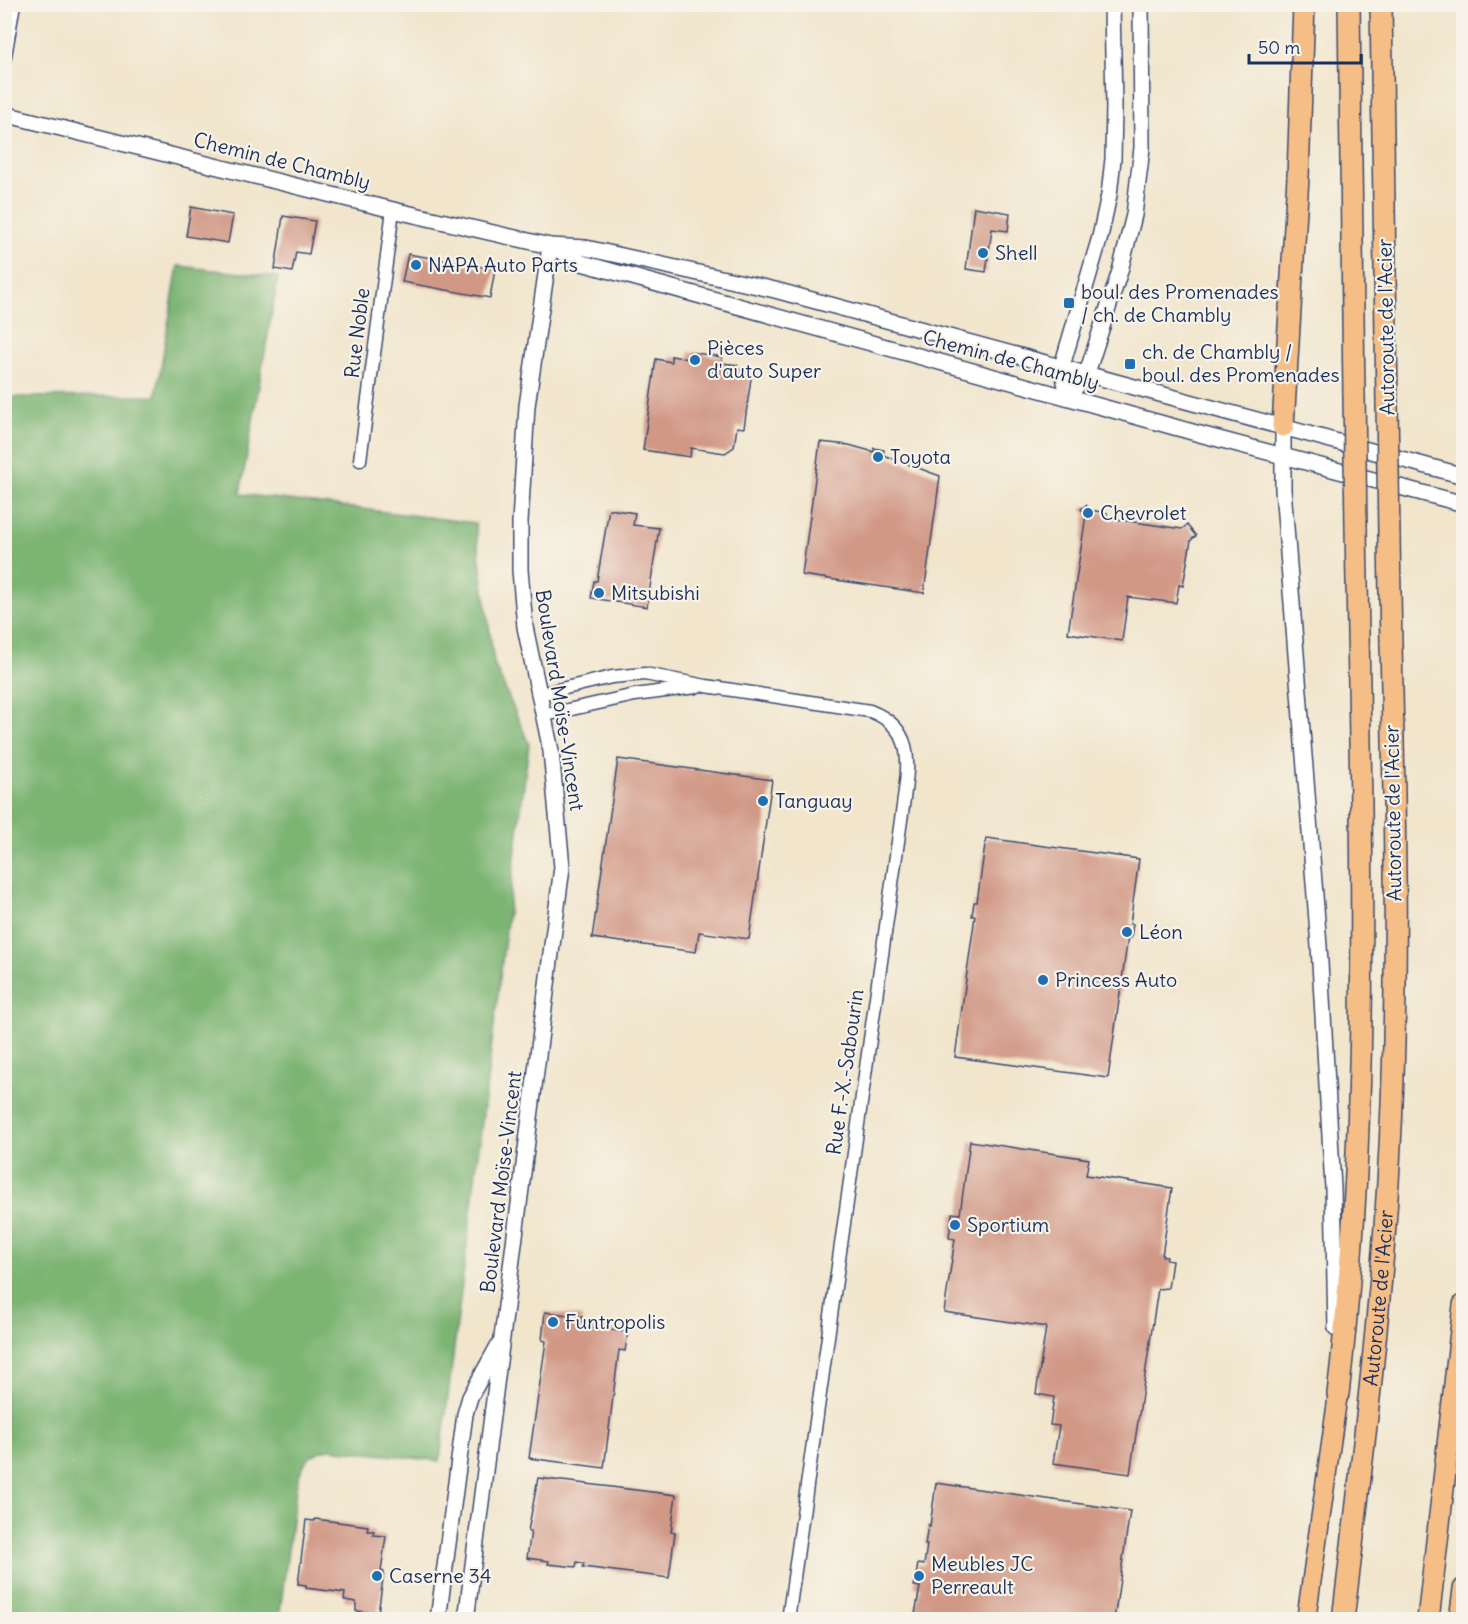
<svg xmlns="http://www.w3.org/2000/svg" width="1468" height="1624" font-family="Delius,sans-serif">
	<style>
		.forest { fill: #7cb472; stroke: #4c7268; stroke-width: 1.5 }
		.building { fill: #d19886 }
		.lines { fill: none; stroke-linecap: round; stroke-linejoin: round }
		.minor-casing { stroke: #3b4a6e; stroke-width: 15 }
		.tertiary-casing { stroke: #3b4a6e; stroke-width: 18 }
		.primary-casing { stroke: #3b4a6e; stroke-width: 21 }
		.motorway-casing { stroke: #3b4a6e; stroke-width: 24 }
		.minor { stroke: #fff; stroke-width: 12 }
		.tertiary { stroke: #fff; stroke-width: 15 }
		.primary { stroke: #f6be87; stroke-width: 18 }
		.motorway { stroke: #f6be87; stroke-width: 21 }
		.motorway-bridge-casing { stroke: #3b4a6e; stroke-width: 24; stroke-linecap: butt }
		.motorway-bridge { stroke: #f6be87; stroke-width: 21 }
		.poi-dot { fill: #1f6fb2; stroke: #f7f3e8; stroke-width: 2 }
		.labels { text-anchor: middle; stroke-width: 4.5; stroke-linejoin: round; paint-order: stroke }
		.street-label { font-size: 20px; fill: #1b2f5e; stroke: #f7f3e8 }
		.poi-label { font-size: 20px; fill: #1b2f5e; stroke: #f7f3e8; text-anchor: start }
	</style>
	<rect width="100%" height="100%" fill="#f7f3e8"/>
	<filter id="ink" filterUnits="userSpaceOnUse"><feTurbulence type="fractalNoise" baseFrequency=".0167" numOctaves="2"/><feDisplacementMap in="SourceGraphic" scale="12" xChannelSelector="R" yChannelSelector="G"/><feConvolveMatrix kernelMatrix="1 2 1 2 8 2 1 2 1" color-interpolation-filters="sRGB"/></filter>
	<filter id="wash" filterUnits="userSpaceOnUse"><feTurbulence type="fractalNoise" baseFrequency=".008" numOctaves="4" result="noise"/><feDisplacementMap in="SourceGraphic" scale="24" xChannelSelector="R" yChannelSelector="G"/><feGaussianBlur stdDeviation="1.35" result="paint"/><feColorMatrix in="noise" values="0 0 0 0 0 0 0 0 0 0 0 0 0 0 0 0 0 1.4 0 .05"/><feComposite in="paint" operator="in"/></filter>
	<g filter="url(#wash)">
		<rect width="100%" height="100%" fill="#f1e5cc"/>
		<!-- forest -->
		<path class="forest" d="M178,266L278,277L240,494L475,523L494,663L529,744L440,1461L329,1449C310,1452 302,1464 297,1482L279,1619H5V397L156,396Z"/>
		<g id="blocks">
			<!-- building -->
			<g class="building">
				<path d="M191,207L233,215L228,243L186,236Z"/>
				<path d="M974,207L1010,213L1008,231L992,229L986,272L966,269Z"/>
				<path d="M283,216L315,221L309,254L296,252L292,272L275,269Z"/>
				<path d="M408,254L495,269L490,298L402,282Z"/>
				<path d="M689,352L722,357V363L737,365V369L752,371L744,428L737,427L734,447L725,453L691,448L690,457L643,450L656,359L671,362V356L688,359Z"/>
				<path d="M820,442L849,445L874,452V448L884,450L883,455L940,476L924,593L802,575Z"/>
				<path d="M1086,505L1090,510L1107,513V518L1182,529L1187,525L1196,536L1191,540L1183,586L1179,585L1176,603L1128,597L1122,641L1068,633L1086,515L1081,509Z"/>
				<path d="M609,509L635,513L633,525L659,528L647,607L591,598L594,581H597Z"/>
				<path d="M618,759L772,780L749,939L699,932L696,952L592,938Z"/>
				<path d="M986,838L1139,859L1130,924H1133L1131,938L1128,937L1108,1078L955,1057L975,916H972L974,902H977Z"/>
				<path d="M970,1141L1089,1159L1086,1175L1172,1188L1162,1256L1167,1257L1166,1260L1172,1261L1168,1288L1158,1289L1130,1474L1053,1463L1059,1426L1050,1425L1054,1397L1036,1394L1046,1327L944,1312L955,1239L949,1238L952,1213L960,1214Z"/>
				<path d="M545,1312L582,1317L581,1326L628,1332L625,1351L619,1350L604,1468L529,1458L546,1341L542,1340Z"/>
				<path d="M538,1478L676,1495L671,1532H675L669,1578L583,1567L584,1563L577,1562L576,1567L548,1564L549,1561L527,1558L531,1531H528Z"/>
				<path d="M936,1483L1130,1511L1114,1620H914L920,1587L914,1586L918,1564L924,1565L927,1545H925L928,1525L930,1526Z"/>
				<path d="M315,1519L368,1526L367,1531H374L373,1535L386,1536L381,1571L384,1572L378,1613L356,1611V1602L344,1600L345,1593L306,1588V1585L298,1584L306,1520L315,1521Z"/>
			</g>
		</g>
	</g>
	<g filter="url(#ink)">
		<use href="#blocks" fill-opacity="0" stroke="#3b4a6e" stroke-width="1.5"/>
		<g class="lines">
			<!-- minor casing -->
			<g class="minor-casing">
				<g id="minor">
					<path d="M4,62L14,4"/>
					<path d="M360,460L393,210"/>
					<path d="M540,694L612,677L645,674L706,686L870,711C917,729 908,766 903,806L788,1620"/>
					<path d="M545,715L635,695L696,687"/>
				</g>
			</g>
			<!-- tertiary casing -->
			<g class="tertiary-casing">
				<g id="tertiary">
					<path d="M4,114L393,210L550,246L586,248L775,290L1464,476"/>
					<path d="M556,249L582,263L1196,433L1464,504"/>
					<path d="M1068,397L1087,373L1120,271L1134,215L1142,148L1141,4"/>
					<path d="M1068,397L1062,366L1100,237L1109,195L1113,159L1114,106L1112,4"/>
					<path d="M1283,426V489L1319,946L1333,1188L1336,1328"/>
					<path d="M438,1620L465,1414L470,1397L498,1346"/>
					<path d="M466,1620L562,867L551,751L525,627L520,570V522L527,406L550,246"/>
				</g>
			</g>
			<!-- primary casing -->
			<g class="primary-casing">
				<path id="primary" d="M1306,1620L1338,1394"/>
			</g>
			<!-- motorway casing -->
			<g class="motorway-casing">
				<g id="motorway">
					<path d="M1349,4L1354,394"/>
					<path d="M1381,4L1387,403"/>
					<path d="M1283,426L1298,177L1304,4"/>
					<path d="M1338,1394C1372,1106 1361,816 1356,527"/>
					<path id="s1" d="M1343,1620C1362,1462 1382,1305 1390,1147C1401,943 1392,739 1389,535"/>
					<path d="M1428,1620L1464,1305"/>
					<path d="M1460,1620L1464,1589"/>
				</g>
			</g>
			<!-- minor -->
			<use href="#minor" class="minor"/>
			<!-- tertiary -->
			<use href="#tertiary" class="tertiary"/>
			<!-- primary -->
			<use href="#primary" class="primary"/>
			<!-- motorway -->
			<use href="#motorway" class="motorway"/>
			<!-- motorway-bridge casing -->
			<g class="motorway-bridge-casing">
				<g id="motorway-bridge">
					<path d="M1354,394L1356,527"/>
					<path d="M1387,403L1389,535"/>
				</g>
			</g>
			<!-- motorway-bridge -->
			<use href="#motorway-bridge" class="motorway-bridge"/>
		</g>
	</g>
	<!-- markers -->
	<g class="poi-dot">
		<circle cx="983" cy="253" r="6"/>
		<circle cx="416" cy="265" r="6"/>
		<rect x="1063" y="297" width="12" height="12" rx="3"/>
		<circle cx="695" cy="360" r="6"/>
		<rect x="1124" y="358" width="12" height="12" rx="3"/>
		<circle cx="878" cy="457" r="6"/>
		<circle cx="1088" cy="513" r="6"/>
		<circle cx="599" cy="593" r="6"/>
		<circle cx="763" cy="801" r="6"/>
		<circle cx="1127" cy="932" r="6"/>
		<circle cx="1043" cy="980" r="6"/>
		<circle cx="955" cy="1225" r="6"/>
		<circle cx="553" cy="1322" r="6"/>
		<circle cx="377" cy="1576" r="6"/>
		<circle cx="919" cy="1576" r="6"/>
	</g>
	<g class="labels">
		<!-- street labels -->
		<g class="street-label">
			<text transform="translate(282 161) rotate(14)" y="7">Chemin de Chambly</text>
			<text transform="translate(1386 327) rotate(-91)" y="7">Autoroute de l'Acier</text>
			<text transform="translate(357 333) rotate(-83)" y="7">Rue Noble</text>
			<text transform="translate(1011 360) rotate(15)" y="7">Chemin de Chambly</text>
			<text transform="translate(560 700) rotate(81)" y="7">Boulevard Moïse-Vincent</text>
			<text transform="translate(1393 813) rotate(-91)" y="7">Autoroute de l'Acier</text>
			<text transform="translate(845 1072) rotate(-82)" y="7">Rue F.-X.-Sabourin</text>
			<text transform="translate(501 1182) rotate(-83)" y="7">Boulevard Moïse-Vincent</text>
			<text dy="7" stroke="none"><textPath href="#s1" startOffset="324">Autoroute de l'Acier</textPath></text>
		</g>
		<!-- poi labels -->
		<g class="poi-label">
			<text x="995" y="260">Shell</text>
			<text x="428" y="272">NAPA Auto Parts</text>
			<text x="1081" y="299">boul. des Promenades<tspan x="1081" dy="23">/ ch. de Chambly</tspan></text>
			<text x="707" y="355">Pièces<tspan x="707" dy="23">d'auto Super</tspan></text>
			<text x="1142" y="359">ch. de Chambly /<tspan x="1142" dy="23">boul. des Promenades</tspan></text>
			<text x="890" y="464">Toyota</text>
			<text x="1100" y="520">Chevrolet</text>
			<text x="611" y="600">Mitsubishi</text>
			<text x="775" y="808">Tanguay</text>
			<text x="1139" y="939">Léon</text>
			<text x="1055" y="987">Princess Auto</text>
			<text x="967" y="1232">Sportium</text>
			<text x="565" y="1329">Funtropolis</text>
			<text x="931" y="1571">Meubles JC<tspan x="931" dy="23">Perreault</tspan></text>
			<text x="389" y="1583">Caserne 34</text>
		</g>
	</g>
	<!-- margin -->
	<rect width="1468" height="1624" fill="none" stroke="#f7f3e8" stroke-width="24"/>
	<!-- scale -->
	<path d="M1249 54v9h112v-9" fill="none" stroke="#1b2f5e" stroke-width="3"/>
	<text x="1258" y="54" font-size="18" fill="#1b2f5e" stroke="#f7f3e8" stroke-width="4.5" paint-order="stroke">50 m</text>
</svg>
